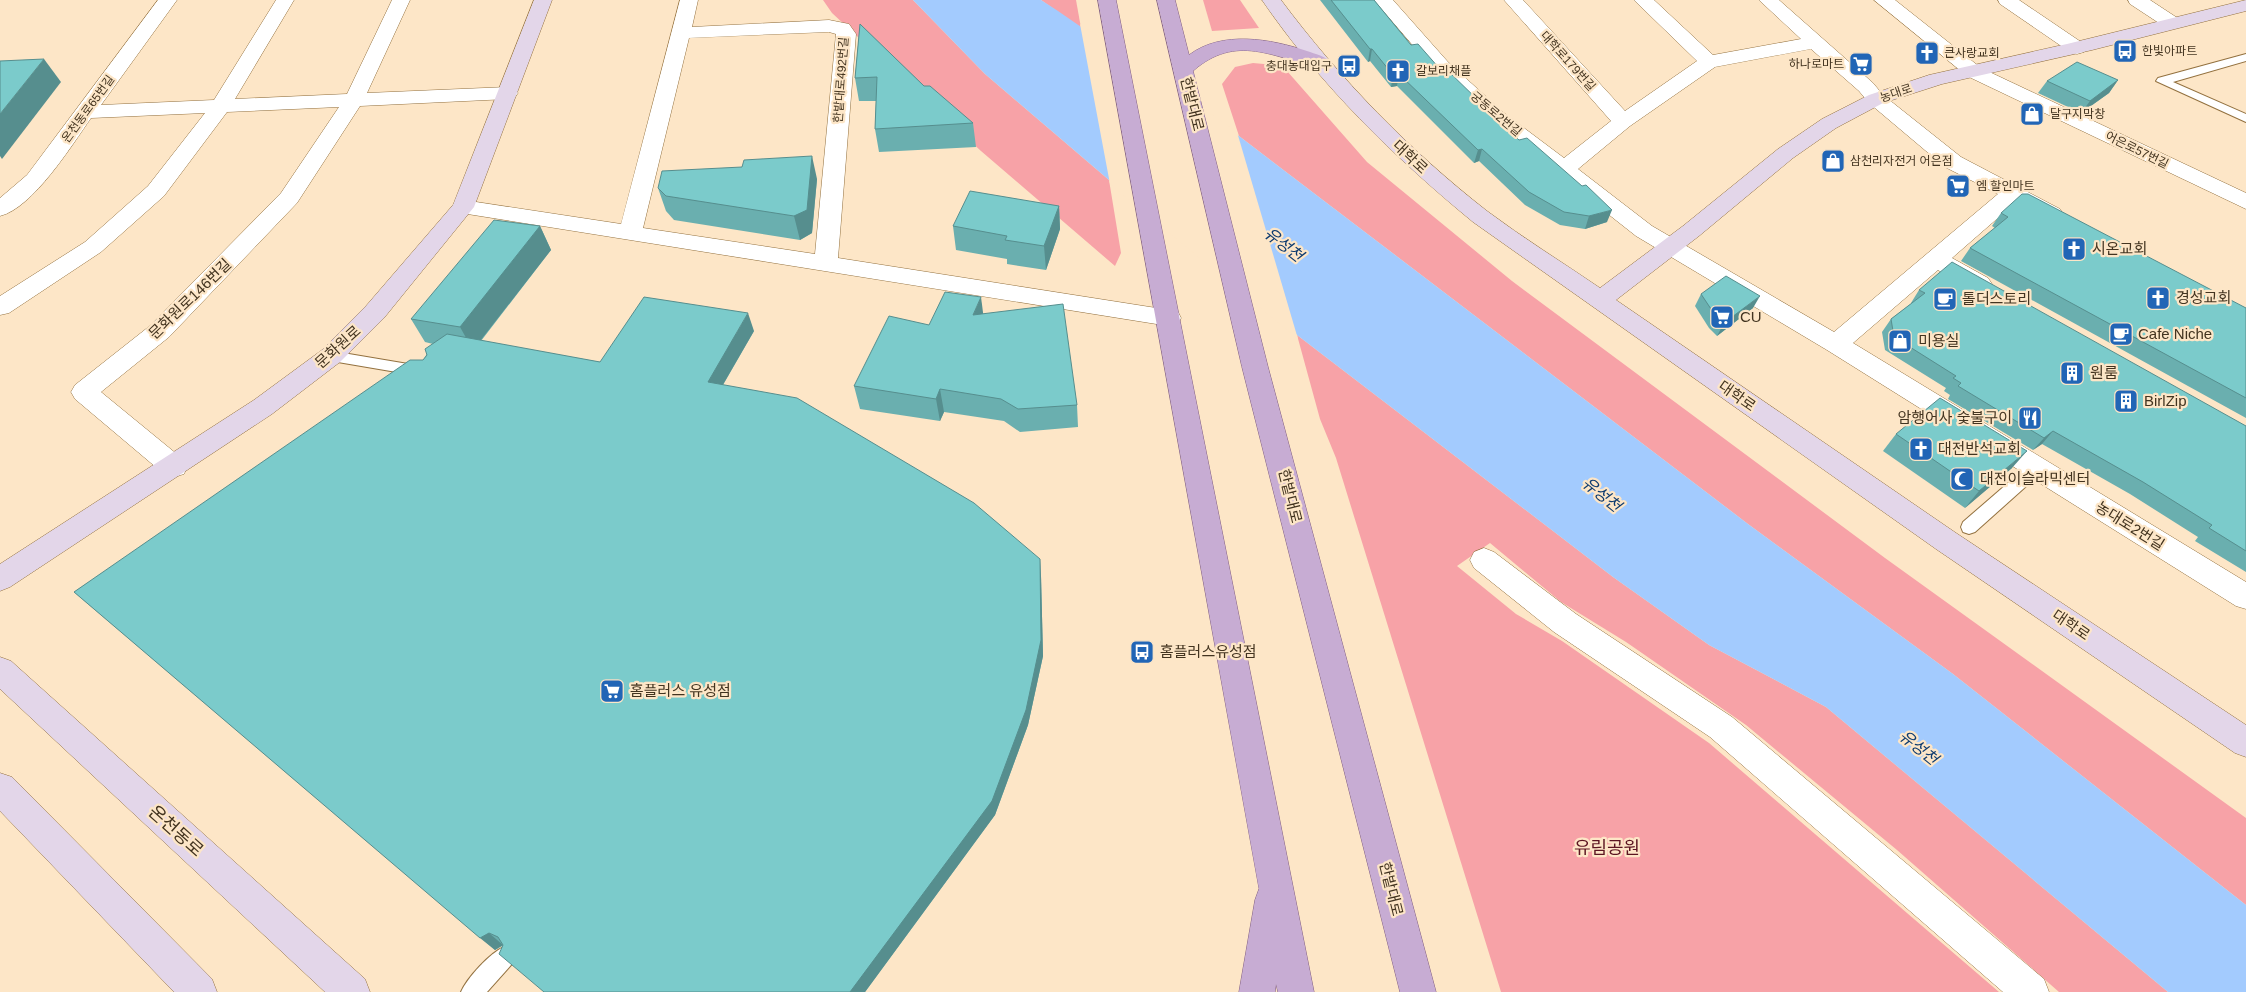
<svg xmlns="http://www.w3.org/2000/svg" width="2246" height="992" font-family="Helvetica,'Noto Sans KR',sans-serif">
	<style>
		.green { fill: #f7a2a7 }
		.water { fill: #a3cbfe }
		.pier { fill: #fde6c7 }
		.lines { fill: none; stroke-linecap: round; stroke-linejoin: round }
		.lane-casing { stroke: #93713f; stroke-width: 2 }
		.street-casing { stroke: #93713f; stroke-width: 1 }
		.secondary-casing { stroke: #93713f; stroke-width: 1 }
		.primary-casing { stroke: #805e81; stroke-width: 1 }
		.lane { fill: #fff; fill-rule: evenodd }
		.street { fill: #fff; fill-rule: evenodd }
		.secondary { fill: #e3d6e9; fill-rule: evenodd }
		.primary { fill: #c7acd3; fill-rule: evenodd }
		.wall { fill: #6aafaf }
		.shaded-wall { fill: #568e8e }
		.building { fill: #7bcbcb; stroke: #568e8e }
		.labels { text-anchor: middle; stroke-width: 4.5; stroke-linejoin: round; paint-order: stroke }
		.far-poi-label { font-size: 12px; fill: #433420; stroke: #fde6c7; text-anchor: start }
		.far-street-label { font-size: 12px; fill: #433420; stroke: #fde6c7 }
		.street-label { font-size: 15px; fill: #433420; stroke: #fde6c7 }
		.poi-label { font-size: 15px; fill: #433420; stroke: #fde6c7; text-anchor: start }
		.water-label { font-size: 16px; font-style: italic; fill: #0e3b6f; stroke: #fde6c7 }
		.near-street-label { font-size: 18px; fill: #433420; stroke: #fde6c7 }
		.near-park-label { font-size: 18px; fill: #5c1522; stroke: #fde6c7 }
	</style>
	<rect width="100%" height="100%" fill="#fde6c7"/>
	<!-- green -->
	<g class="green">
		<path d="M823,0H913L985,74L1109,180L1121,253L1115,266L981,151L832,13Z"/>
		<path d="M1041,0H1076L1081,28Z"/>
		<path d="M1203,0H1240L1259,28L1212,31Z"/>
		<path d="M1253,63L1275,65L1287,71L1367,162L1512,281L1885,558L2246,818V905L1953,674L1748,524L1239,136L1222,84L1235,67Z"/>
		<path d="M1297,335L1613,577L1709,645L1826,707L2168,992H2059L1897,850L1746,725L1626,642L1561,602L1490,543L1457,566L1516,614L1562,641L1709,743L1999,992H1501L1336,458L1320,419Z"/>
	</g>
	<!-- water -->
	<path class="water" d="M913,0H1041L1058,11L1239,136L1748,524L1953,674L2246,905V992H2168L1826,707L1709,645L1613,577L1297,335L1109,180L985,74Z"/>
	<!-- pier -->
	<path class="pier" d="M1080,24L1237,132L1298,339L1110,184Z"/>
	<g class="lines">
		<!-- lane casing -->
		<g class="lane-casing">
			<g id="lane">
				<path d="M2246,54V61L2173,82L2246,114V122L2156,81L2158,78Z"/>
				<path d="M331,351L420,366L425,367L427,371L425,375L420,376L326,360L324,356L326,352Z"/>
				<path d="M2036,462L2042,464L2044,468L2042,472L1975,532L1969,534L1963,532L1961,527L1963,522L2030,464Z"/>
				<path d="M504,947L511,951L515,958L511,965L487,992H461C467,978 490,953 504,947Z"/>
			</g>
		</g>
		<!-- street casing -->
		<g class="street-casing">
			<g id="street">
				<path d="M158,0H177L101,105L214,100L276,0H294L235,99L347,94L392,0H410L367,93L508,87L515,89L518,93L515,97L508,99L360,106L297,203L169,337L101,392L184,460L187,467L184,474L174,477L164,474L75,399L71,392L75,385L151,325L281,193L339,107L227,112L164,196L101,252L9,313L0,315V296L85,242L148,186L205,113L91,118C72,145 33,208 0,216V198L27,175Z"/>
				<path d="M680,0H698L692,27L829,20L849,24L856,34L838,258L1169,310L1178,312L1181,318L1178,324L1169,326L455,212L452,207L455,202L463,200L621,224ZM829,32L836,34L815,254L643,228L689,38Z"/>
				<path d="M1374,0H1393L1448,62L1504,113L1564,158L1611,121L1504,0H1523L1625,111L1697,61L1634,0H1654L1713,55L1801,39L1759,0H1779L1873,83L1883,95L1961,157L2060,209L2063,214L2060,219L2052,221L2015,203L1952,258L1988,278L1992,284L1988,290C1970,295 1953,279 1938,270L1853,343L2246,582V609L2236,606L1827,350L1636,236L1490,121L1434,70ZM1811,49L1859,91L1869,103L1945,167L1998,194L1834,332L1652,226L1578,169L1630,126L1715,67Z"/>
				<path d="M1874,0H1895L1981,68L2246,193V209L1967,76Z"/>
				<path d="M1998,0H2019L2084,44L2087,48L2084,52L2077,54L2070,52L2000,4Z"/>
				<path d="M2128,0H2150L2179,19L2181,23L2179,27L2172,29L2165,27L2130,4Z"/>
				<path d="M1484,548L1494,552L1576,614L1732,717L2044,979L2049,992H2003L1710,737L1554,632L1474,568L1470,560L1474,552Z"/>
			</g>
		</g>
		<!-- secondary casing -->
		<g class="secondary-casing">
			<g id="secondary">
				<path d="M534,0H552L474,207L384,318L340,362L272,414L10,587L0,591V564L254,400L322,350L366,306L453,205Z"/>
				<path d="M1262,0H1281C1340,79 1409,150 1487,211C1523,238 1562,262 1600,288L1683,226L1778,149L1822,119L1869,95L1929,75L2067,44L2246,0V11L2092,50L1942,84L1883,103L1836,128L1793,158L1699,236L1616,300L1956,533L2246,725V757L2235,753L1936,549L1473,222C1394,157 1320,85 1262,0Z"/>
				<path d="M0,657L11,661L365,979L370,992H325L0,689Z"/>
				<path d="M0,773L12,777L212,979L217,992H174L0,811Z"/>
			</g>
		</g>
		<!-- primary casing -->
		<g class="primary-casing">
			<g id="primary">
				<path d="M1098,0H1116L1314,992H1278L1276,984L1275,992H1239L1255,900L1259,889Z"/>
				<path d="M1157,0H1175L1189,55C1222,30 1271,39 1307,51C1315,54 1326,56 1331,63L1328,67L1321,69C1274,57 1236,33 1193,71L1268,367L1436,992H1400L1242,367Z"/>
			</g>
		</g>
		<!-- lane -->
		<use href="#lane" class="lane"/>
		<!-- street -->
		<use href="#street" class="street"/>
		<!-- secondary -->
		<use href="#secondary" class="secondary"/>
		<!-- primary -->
		<use href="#primary" class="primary"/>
	</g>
	<!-- wall -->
	<g class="wall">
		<path d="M1320,0H1374L1411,45L1519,140L1607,222L1585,229L1560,225L1525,205L1479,161L1474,163L1397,86L1391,87L1370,61L1368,62Z"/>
		<path d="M860,24L924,86L973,123L976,147L879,152L875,129L876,101H859L855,78Z"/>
		<path d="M2118,80L2109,93L2081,113L2038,93L2047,81Z"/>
		<path d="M817,179L812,233L800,240L674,220L666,211L658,188Z"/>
		<path d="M1059,206L1060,229L1046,270L1007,264V259L956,250L953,226Z"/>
		<path d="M2001,213L2246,308V418L1961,261L1970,248L1995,228L1992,226Z"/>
		<path d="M540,226L551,250L481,341L600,362L754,331L723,385L1041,576L1043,656L1028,725L995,815L865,992H544L502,946L495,950L74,592L423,360L433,344L425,342L411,319Z"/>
		<path d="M1919,290L2246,426V572L2195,541L2198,537L2130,494L2042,444L2033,450L1948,399L1950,395L1944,391L1946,388L1885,350L1882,332L1891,319L1912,303H1911Z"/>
		<path d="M1701,294L1753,308L1717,336L1709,328L1695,306Z"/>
		<path d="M983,314L1077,405L1078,427L1020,432L1004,421L944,412L940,421L860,409L854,386L929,325Z"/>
		<path d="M1896,434L2012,468L1965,508L1883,451Z"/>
	</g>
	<!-- shaded-wall -->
	<g class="shaded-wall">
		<path d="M1370,49H1372L1370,61L1368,62Z"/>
		<path d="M44,59L61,82L2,159L0,156V114Z"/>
		<path d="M1399,74L1397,86L1391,87L1393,75Z"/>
		<path d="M2118,80L2109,93L2081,113L2090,101Z"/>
		<path d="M1482,149L1479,161L1474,163L1478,150Z"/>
		<path d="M812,156L817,179L812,233L800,240L794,216Z"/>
		<path d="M1059,206L1060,229L1046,270L1044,246Z"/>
		<path d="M1612,210L1607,222L1585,229L1589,216Z"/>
		<path d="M540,226L551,250L473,350L460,327Z"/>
		<path d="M1760,296L1753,308L1717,336L1724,323Z"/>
		<path d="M981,297L984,320L973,315Z"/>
		<path d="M748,313L754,331L714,400L708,382Z"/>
		<path d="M940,389L944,412L940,421L936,399Z"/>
		<path d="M2053,431L2042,444L2033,450L2044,438Z"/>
		<path d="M2027,451L2012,468L1965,508L1979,491Z"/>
		<path d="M1040,559L1041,576L1043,656L1028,725L995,815L865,992H850Z"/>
		<path d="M489,933L503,945L495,950L480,938Z"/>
	</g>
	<!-- building -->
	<g class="building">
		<path d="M1331,0H1374L1411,45L1418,44L1439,68L1444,67L1519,140L1527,138L1582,186L1586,185L1612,210L1589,216L1564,212L1529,192L1482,149L1478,150L1399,74L1393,75L1372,49H1370Z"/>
		<path d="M860,24L924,86H930L973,123L875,129L877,77L855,78Z"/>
		<path d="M44,59L0,114V61Z"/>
		<path d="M2077,62L2118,80L2090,101L2047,81Z"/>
		<path d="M812,156L807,210L794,216L666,196L658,188L662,171L742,167L744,160Z"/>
		<path d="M970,191L1059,206L1044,246L1005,240L1007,236L953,226Z"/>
		<path d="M2022,194H2028L2246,308V398L1970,248L2008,217L2001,213Z"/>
		<path d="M494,220L540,226L460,327L411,319Z"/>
		<path d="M1952,262L2246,426V551L2209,528L2212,525L2143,482L2053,431L2044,438L1958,386L1961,383L1953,378L1956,376L1894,337L1891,319L1925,293L1919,290Z"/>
		<path d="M1726,276L1760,296L1724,323L1715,315L1701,294Z"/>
		<path d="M945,292L981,297L973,315L1063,304L1077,405L1018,409L1001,399L940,389L936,399L854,386L889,316L929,325Z"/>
		<path d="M644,297L748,313L708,382L797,398L974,503L1040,559L1041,640L1026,710L992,801L850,992H544L499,954L503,945L498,937L489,933L480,938L74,592L410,360H423L427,355L425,349L447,334L600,362Z"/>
		<path d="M1940,398L2027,451L1979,491L1896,434Z"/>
	</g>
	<!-- icons -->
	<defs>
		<g id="bus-square" transform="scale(1.25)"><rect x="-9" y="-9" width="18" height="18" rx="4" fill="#2165b6" stroke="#fde6c7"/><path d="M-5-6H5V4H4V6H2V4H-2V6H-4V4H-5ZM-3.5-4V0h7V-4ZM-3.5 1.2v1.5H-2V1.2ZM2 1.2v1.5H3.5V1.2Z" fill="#fff"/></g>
		<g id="church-square" transform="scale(1.25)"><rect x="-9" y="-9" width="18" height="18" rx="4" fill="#2165b6" stroke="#fde6c7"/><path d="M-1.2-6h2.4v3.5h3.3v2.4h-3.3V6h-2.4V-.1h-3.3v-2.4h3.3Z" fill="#fff"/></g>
		<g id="supermarket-square" transform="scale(1.25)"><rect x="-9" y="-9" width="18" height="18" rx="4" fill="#2165b6" stroke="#fde6c7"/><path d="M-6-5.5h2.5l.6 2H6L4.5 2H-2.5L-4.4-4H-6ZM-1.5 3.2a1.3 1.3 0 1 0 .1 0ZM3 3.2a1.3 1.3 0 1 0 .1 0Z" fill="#fff"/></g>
		<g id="shop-square" transform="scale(1.25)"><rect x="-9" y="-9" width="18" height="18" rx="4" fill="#2165b6" stroke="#fde6c7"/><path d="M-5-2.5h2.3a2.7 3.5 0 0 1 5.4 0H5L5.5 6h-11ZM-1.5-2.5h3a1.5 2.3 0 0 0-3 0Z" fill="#fff"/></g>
		<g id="cafe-square" transform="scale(1.25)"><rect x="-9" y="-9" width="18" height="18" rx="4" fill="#2165b6" stroke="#fde6c7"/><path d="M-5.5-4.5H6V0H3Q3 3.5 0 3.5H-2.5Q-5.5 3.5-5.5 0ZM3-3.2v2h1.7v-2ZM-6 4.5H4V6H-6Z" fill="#fff"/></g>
		<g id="building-square" transform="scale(1.25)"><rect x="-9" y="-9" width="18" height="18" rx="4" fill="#2165b6" stroke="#fde6c7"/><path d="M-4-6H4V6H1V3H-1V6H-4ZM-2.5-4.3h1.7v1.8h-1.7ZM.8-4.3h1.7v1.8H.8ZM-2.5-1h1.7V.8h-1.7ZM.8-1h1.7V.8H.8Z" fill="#fff"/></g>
		<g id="restaurant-square" transform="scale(1.25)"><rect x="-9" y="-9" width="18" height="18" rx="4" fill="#2165b6" stroke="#fde6c7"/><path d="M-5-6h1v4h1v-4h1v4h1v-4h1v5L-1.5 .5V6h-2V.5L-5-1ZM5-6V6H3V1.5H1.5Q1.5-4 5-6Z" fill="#fff"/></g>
		<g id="mosque-square" transform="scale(1.25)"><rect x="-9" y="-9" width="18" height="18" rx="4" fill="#2165b6" stroke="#fde6c7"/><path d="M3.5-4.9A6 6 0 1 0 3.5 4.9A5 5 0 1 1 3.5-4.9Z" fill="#fff"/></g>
	</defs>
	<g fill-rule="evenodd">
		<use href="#bus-square" x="2125" y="51"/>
		<use href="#church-square" x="1927" y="53"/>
		<use href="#supermarket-square" x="1861" y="64"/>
		<use href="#bus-square" x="1349" y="66"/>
		<use href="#church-square" x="1398" y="71"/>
		<use href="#shop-square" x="2032" y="114"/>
		<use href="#shop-square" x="1833" y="161"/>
		<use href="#supermarket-square" x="1958" y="186"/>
		<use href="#church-square" x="2074" y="249"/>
		<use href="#church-square" x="2158" y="298"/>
		<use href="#cafe-square" x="1945" y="299"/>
		<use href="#supermarket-square" x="1722" y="317"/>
		<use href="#cafe-square" x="2121" y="334"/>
		<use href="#shop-square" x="1900" y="341"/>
		<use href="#building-square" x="2072" y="373"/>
		<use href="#building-square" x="2126" y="401"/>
		<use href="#restaurant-square" x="2030" y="418"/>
		<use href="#church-square" x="1921" y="449"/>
		<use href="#mosque-square" x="1962" y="479"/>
		<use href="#bus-square" x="1142" y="652"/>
		<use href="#supermarket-square" x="612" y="691"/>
	</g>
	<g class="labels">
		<!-- far-poi labels -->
		<g class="far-poi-label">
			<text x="2142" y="55">한빛아파트</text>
			<text x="1944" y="57">큰사랑교회</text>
			<text x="1844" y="68" text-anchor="end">하나로마트</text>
			<text x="1332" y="70" text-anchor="end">충대농대입구</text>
			<text x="1416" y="75">갈보리채플</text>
			<text x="2050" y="118">달구지막창</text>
			<text x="1850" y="165">삼천리자전거 어은점</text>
			<text x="1976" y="190">엠 할인마트</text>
		</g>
		<!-- far-street labels -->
		<g class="far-street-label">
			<text transform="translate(1568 61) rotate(48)" y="4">대학로179번길</text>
			<text transform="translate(841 80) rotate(-86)" y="4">한밭대로492번길</text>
			<text transform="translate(1896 93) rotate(-19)" y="4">농대로</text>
			<text transform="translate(88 109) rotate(-54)" y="4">온천동로65번길</text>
			<text transform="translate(1496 114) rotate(40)" y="4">궁동로2번길</text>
			<text transform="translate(2137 150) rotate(26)" y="4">어은로57번길</text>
		</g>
		<!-- street labels -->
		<g class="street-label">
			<text transform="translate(1192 104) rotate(76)" y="5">한밭대로</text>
			<text transform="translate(1410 157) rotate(43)" y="5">대학로</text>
			<text transform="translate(190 299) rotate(-44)" y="5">문화원로146번길</text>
			<text transform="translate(338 347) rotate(-42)" y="5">문화원로</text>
			<text transform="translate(1737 396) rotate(35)" y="5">대학로</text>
			<text transform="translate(1290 496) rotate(76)" y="5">한밭대로</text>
			<text transform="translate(2130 526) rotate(32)" y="5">농대로2번길</text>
			<text transform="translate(2071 625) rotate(34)" y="5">대학로</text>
			<text transform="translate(1391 889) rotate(76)" y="5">한밭대로</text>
		</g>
		<!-- poi labels -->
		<g class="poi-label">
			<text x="2092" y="254">시온교회</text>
			<text x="2176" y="303">경성교회</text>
			<text x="1962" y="304">톨더스토리</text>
			<text x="1740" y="322">CU</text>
			<text x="2138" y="339">Cafe Niche</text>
			<text x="1918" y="346">미용실</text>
			<text x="2090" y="378">원룸</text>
			<text x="2144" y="406">BirlZip</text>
			<text x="2012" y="423" text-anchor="end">암행어사 숯불구이</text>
			<text x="1938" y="454">대전반석교회</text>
			<text x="1980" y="484">대전이슬라믹센터</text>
			<text x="1160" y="657">홈플러스유성점</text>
			<text x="630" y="696">홈플러스 유성점</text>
		</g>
		<!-- water labels -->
		<g class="water-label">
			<text transform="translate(1284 244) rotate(38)" y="6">유성천</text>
			<text transform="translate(1602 494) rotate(39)" y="6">유성천</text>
			<text transform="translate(1919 747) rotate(39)" y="6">유성천</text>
		</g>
		<!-- near-street labels -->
		<g class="near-street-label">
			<text transform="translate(176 831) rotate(42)" y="6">온천동로</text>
		</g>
		<!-- near-park labels -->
		<g class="near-park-label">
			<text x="1607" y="854">유림공원</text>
		</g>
	</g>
</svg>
